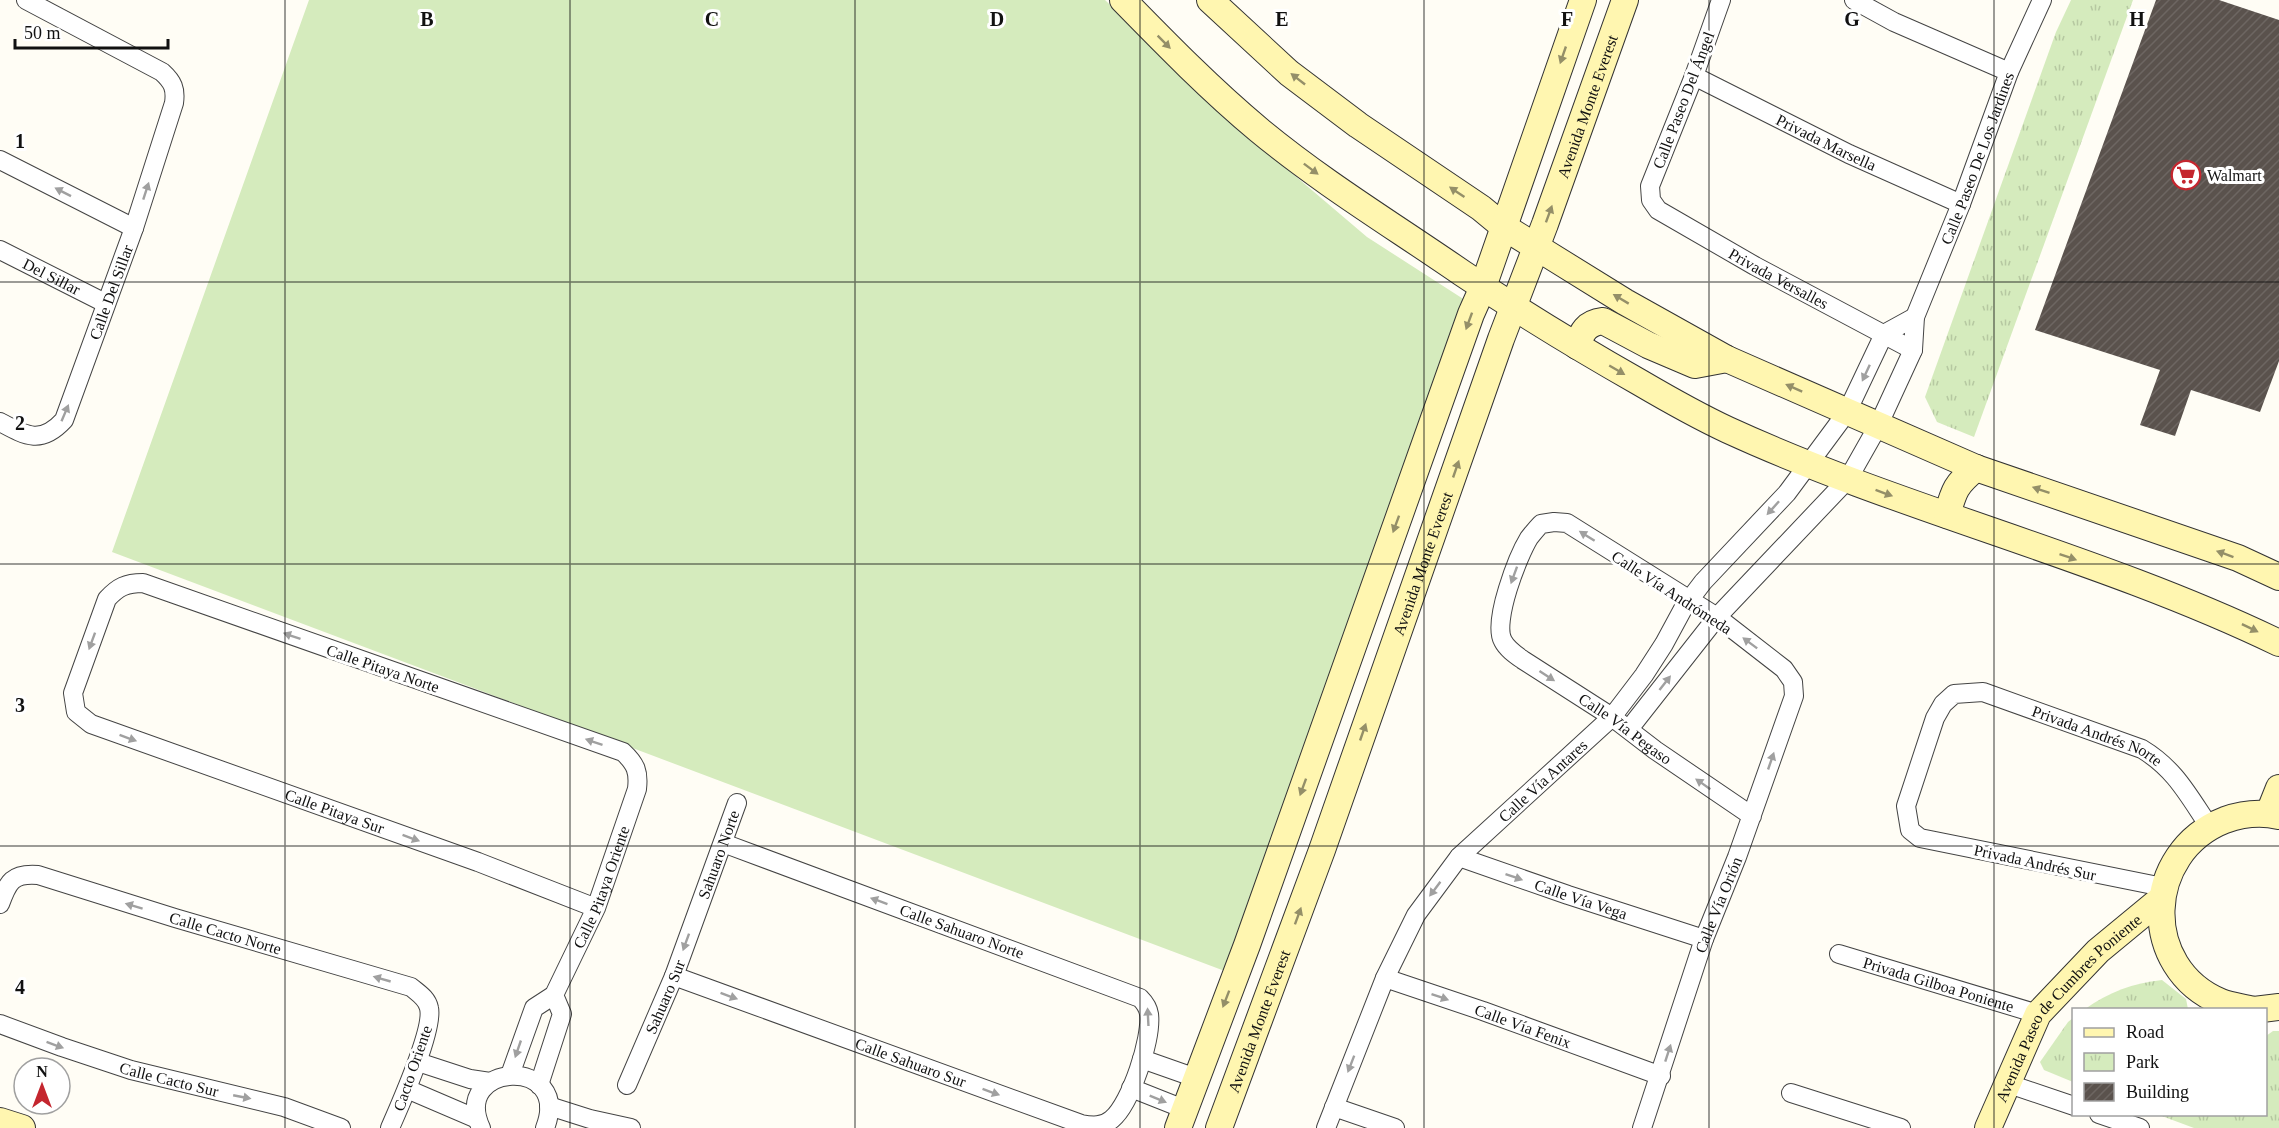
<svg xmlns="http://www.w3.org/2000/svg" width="2279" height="1128" font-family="Georgia,serif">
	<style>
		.grass { fill: #d5ebbd }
		.park { fill: url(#park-tufts) }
		.building { fill: url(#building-hatch) }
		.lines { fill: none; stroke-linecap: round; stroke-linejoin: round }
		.street-casing { stroke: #444; stroke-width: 20 }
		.secondary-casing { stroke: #333; stroke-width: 28 }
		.street { stroke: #fff; stroke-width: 18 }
		.secondary { stroke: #fff6b0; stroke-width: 26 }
		.oneway { fill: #948f68 }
		.oneway2 { fill: #a0a0a0 }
		.grid { fill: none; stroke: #111; stroke-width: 1.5; stroke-opacity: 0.55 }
		.labels { text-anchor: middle; stroke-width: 6; stroke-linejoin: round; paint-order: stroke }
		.street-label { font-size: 16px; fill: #111; stroke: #fff }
		.poi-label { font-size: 16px; fill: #111; stroke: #fff; text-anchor: start }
		.grid-label { font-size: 20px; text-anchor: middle; font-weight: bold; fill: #111; stroke: #fff; stroke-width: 6; stroke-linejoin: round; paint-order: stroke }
	</style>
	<defs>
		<pattern id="park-tufts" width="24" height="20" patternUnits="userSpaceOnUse" patternTransform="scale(1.5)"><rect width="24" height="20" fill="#d5ebbd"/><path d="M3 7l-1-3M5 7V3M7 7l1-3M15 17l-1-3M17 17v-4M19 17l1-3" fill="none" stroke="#b6c8a1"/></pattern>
		<pattern id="building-hatch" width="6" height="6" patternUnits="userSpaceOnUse" patternTransform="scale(1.5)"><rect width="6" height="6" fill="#5a524d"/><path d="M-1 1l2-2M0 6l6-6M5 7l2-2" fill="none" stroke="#6d6662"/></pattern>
	</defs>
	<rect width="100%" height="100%" fill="#fffdf5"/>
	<!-- grass -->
	<path class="grass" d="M309,0H1105L1226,117L1367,237L1468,302L1230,973L112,552Z"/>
	<!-- park -->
	<g class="park">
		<path d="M2071,0H2133L1974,437L1937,422L1925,397L2056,32Z"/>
		<path d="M2162,980L2186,999L2188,1009H2085C2109,992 2133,983 2162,980Z"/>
		<path d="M2073,1018V1082L2044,1070L2040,1062L2068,1022Z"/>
		<path d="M2273,1031H2279V1128H2194L2159,1115L2266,1114V1036Z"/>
	</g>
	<!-- building -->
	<path class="building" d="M2156,0H2219L2279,20V361L2260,412L2191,390L2175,436L2140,425L2160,370L2035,330Z"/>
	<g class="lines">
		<!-- street casing -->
		<g class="street-casing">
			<g id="street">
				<path id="s1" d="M1721,0L1694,76L1650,186L1651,200L1658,210L1755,266L1913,350"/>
				<path d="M1854,0L1894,22L2009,72"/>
				<path id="s2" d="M1694,76L1849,154L1961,204"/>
				<path d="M0,160L134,228"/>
				<path id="s3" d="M0,250L105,303"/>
				<path id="s4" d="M0,422C26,436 41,445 64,420L134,228L174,103C176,89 173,82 162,72L26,0"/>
				<path id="s5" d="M1629,729L1717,617L1848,479L1878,426L1913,350L1915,317L1961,204L2009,72L2042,0"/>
				<path id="s6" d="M1459,857L1568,895L1704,939"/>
				<path id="s7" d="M2163,887L1920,838L1910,830L1906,806L1935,718L1943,704L1954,694L1983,692L2142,749C2175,769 2188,795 2209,826"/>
				<path id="s8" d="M0,904C8,882 12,873 38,875L175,918L411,987C418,993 427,998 429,1008C434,1029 400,1105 390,1128"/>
				<path id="s9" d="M1839,954L2038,1014"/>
				<path id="s10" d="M674,976L1081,1124C1092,1126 1103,1127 1112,1119C1131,1103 1152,1038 1149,1014C1148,1007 1145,1003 1140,998L723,843"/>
				<path id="s11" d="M1385,978L1483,1011L1661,1076"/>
				<path id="s12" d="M0,1024L62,1047L131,1070L284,1107L341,1128"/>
				<path d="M1142,1059L1196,1078"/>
				<path d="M418,1062L470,1079L490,1082"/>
				<path id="s13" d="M510,1075L534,1008L554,995L596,908L637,789C639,772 636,764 623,752L143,583C126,583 118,587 107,599L73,693L76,712L91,724L478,862L596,908"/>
				<path d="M2006,1083L2074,1106"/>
				<path d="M539,1085L562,1014L554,995"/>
				<path id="s14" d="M627,1085L674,976L737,803"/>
				<path d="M1131,1088L1184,1109"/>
				<path d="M407,1089L477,1119"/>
				<path d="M1791,1093L1901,1128"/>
				<path d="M549,1106L590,1119L631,1128"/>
				<path d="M1334,1107L1395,1128"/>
				<path d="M2099,1114L2140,1128"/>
				<path d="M481,1128C450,1062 573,1055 545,1128"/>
				<path id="s15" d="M1326,1128L1385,978L1416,915L1459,857L1612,717L1644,675L1664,644L1684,607L1703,582L1787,493L1847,412L1884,334L1915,317"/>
				<path id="s16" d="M1642,1128L1704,939L1737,857L1794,696L1793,682L1784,669L1717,617L1567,523L1554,522L1541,524C1537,528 1533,533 1529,538C1518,556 1492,622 1503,641C1507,649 1516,655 1523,660L1612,717L1655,750L1752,816"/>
			</g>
		</g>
		<!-- secondary casing -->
		<g class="secondary-casing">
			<g id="secondary">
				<path d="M1123,0C1167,45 1211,90 1259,130C1323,183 1394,226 1462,273C1520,312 1579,348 1639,382C1668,399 1698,416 1728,430C1907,512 2101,557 2279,643"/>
				<path d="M1210,0L1289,73L1358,125L1481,208L1504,227L1625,302L1727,359L1976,468L2238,558L2279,577"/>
				<path d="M1577,346C1582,332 1586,323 1603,321L1648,345L1695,365L1727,359"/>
				<path d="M1947,515C1954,490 1956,484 1976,468"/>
				<path d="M2269,813L2279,788"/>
				<path d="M2253,1010C2243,1007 2231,1006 2221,1002C2139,968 2143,852 2225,820C2242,814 2261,812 2279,816"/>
				<path d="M2254,1010L2279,1007"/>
				<path d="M0,1121L22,1128"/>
				<path d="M1178,1128L1247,945L1471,314L1483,287L1583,0"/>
				<path id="s17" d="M1219,1128L1322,850L1501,339L1545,224L1625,0"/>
				<path id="s18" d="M1988,1128L2038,1014L2098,951L2161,899"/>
			</g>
		</g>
		<!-- street -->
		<use href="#street" class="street"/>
		<!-- secondary -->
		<use href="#secondary" class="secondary"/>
	</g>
	<!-- one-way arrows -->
	<defs><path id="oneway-solid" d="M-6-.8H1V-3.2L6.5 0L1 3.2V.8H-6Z" transform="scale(1.5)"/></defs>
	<g class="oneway">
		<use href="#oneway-solid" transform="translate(1164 42) rotate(45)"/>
		<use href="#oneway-solid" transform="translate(1563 55) rotate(109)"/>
		<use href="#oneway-solid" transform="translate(1298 79) rotate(-142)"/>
		<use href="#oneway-solid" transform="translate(1311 169) rotate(37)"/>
		<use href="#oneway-solid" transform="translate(1457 192) rotate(-146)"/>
		<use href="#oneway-solid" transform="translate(1549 214) rotate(-70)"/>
		<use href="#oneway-solid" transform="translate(1621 299) rotate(-149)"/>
		<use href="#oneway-solid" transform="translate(1469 321) rotate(110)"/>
		<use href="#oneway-solid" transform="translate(1617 370) rotate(30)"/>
		<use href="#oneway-solid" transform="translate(1794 388) rotate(-156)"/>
		<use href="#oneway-solid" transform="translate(1456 469) rotate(-71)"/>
		<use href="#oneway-solid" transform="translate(2041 490) rotate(-161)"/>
		<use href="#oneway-solid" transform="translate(1884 493) rotate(20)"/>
		<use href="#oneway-solid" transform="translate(1396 524) rotate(110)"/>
		<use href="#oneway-solid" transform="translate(2225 554) rotate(-160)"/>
		<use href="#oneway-solid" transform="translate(2068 557) rotate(19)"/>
		<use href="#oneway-solid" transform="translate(2250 628) rotate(26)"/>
		<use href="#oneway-solid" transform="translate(1363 732) rotate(-71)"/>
		<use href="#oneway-solid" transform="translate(1303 787) rotate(110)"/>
		<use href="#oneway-solid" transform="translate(1298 916) rotate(-70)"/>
		<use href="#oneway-solid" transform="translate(1226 999) rotate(111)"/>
	</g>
	<g class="oneway2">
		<use href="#oneway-solid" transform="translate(146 191) rotate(-72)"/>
		<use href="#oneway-solid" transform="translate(63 192) rotate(-153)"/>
		<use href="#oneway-solid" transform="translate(1866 373) rotate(115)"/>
		<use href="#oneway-solid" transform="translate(65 413) rotate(-67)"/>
		<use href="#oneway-solid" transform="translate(1773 508) rotate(132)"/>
		<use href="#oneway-solid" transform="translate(1587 536) rotate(-148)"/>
		<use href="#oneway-solid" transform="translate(1514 575) rotate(110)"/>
		<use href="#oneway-solid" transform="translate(292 636) rotate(-161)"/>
		<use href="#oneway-solid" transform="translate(92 641) rotate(110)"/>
		<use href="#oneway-solid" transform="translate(1750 643) rotate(-143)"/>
		<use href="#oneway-solid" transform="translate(1547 676) rotate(33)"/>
		<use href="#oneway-solid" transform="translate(1665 683) rotate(-52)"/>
		<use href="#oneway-solid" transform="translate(128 738) rotate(20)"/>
		<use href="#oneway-solid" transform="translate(594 742) rotate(-161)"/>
		<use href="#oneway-solid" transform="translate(1771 761) rotate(-71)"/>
		<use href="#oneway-solid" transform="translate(1703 784) rotate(-145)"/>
		<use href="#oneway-solid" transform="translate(411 838) rotate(20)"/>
		<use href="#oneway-solid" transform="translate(1514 877) rotate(19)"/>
		<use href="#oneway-solid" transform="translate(1435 889) rotate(127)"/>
		<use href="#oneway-solid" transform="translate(879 901) rotate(-160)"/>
		<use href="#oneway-solid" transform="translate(134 906) rotate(-163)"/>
		<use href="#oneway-solid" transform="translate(686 942) rotate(110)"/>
		<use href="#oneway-solid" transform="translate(382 979) rotate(-164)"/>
		<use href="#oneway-solid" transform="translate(729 996) rotate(20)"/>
		<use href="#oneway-solid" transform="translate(1440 997) rotate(19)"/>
		<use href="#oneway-solid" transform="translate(1148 1017) rotate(-93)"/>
		<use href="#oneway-solid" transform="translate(55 1045) rotate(20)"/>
		<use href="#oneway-solid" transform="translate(518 1049) rotate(109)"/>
		<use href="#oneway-solid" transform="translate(1668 1053) rotate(-72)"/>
		<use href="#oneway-solid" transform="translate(1351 1064) rotate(111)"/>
		<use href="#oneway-solid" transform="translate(991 1092) rotate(20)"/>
		<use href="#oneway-solid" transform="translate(242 1097) rotate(11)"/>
		<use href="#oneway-solid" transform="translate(1158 1099) rotate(22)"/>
	</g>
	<!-- grid -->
	<path class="grid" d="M285,0V1128M570,0V1128M855,0V1128M1140,0V1128M1424,0V1128M1709,0V1128M1994,0V1128M0,282H2279M0,564H2279M0,846H2279"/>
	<!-- icons -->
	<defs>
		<g id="supermarket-ring" transform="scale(1.5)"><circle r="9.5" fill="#fff" stroke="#c4262e" stroke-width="1.5"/><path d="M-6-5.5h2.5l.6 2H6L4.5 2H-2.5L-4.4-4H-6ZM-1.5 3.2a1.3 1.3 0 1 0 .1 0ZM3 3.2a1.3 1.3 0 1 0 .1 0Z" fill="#c4262e"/></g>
	</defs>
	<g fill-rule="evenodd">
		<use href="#supermarket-ring" x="2186" y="175"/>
	</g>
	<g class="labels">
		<!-- street labels -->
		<g class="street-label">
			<text transform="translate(1683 100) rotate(-69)" y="6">Calle Paseo Del Ángel</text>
			<text dy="6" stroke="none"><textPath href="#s17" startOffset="1086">Avenida Monte Everest</textPath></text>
			<text dy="6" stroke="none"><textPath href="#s2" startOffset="148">Privada Marsella</textPath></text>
			<text dy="6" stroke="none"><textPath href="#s5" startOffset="681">Calle Paseo De Los Jardines</textPath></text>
			<text dy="6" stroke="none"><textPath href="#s3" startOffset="58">Del Sillar</textPath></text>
			<text dy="6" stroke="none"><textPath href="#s1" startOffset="364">Privada Versalles</textPath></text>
			<text dy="6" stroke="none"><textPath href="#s4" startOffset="208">Calle Del Sillar</textPath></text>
			<text dy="6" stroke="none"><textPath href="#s17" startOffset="600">Avenida Monte Everest</textPath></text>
			<text transform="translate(1672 592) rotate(33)" y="6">Calle Vía Andrómeda</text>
			<text transform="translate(383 668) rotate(19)" y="6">Calle Pitaya Norte</text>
			<text dy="6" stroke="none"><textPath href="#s16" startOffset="1054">Calle Vía Pegaso</textPath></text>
			<text dy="6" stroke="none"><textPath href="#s7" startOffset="560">Privada Andrés Norte</textPath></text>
			<text dy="6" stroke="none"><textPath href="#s15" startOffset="417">Calle Vía Antares</textPath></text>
			<text dy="6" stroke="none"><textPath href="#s13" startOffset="1306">Calle Pitaya Sur</textPath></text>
			<text dy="6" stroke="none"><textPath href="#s14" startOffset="248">Sahuaro Norte</textPath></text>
			<text transform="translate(2035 862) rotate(12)" y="6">Privada Andrés Sur</text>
			<text dy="6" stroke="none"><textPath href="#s13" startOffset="213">Calle Pitaya Oriente</textPath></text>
			<text dy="6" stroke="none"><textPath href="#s6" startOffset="129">Calle Vía Vega</textPath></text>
			<text dy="6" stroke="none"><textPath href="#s16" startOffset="236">Calle Vía Orión</textPath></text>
			<text transform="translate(962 931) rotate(20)" y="6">Calle Sahuaro Norte</text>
			<text dy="6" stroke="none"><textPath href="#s8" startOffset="250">Calle Cacto Norte</textPath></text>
			<text dy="6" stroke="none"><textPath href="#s9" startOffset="104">Privada Gilboa Poniente</textPath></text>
			<text dy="6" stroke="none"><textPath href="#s14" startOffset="96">Sahuaro Sur</textPath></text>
			<text dy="6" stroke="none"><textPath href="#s18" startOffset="147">Avenida Paseo de Cumbres Poniente</textPath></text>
			<text dy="6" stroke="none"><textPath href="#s17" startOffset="114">Avenida Monte Everest</textPath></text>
			<text dy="6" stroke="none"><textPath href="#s11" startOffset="146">Calle Vía Fenix</textPath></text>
			<text dy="6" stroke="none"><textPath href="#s10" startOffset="252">Calle Sahuaro Sur</textPath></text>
			<text transform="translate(412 1068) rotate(-71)" y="6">Cacto Oriente</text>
			<text dy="6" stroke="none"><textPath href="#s12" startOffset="178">Calle Cacto Sur</textPath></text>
		</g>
		<!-- poi labels -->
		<g class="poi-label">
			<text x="2207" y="181">Walmart</text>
		</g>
	</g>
	<g class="grid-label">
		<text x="427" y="26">B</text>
		<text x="712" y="26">C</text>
		<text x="997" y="26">D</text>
		<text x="1282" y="26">E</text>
		<text x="1567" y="26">F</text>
		<text x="1852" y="26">G</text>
		<text x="2137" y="26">H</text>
		<text x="20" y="148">1</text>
		<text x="20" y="430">2</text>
		<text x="20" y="712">3</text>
		<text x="20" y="994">4</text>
	</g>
	<!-- legend -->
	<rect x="2072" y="1008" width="195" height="108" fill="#ffffff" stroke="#a0a0a0" stroke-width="1.5"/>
	<rect x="2084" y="1028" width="30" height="9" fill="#fff6b0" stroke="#a0a0a0" stroke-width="1.5"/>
	<text x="2126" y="1038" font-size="18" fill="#111111">Road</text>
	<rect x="2084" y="1053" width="30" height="18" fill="url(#park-tufts)" stroke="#a0a0a0" stroke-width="1.5"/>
	<text x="2126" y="1068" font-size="18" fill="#111111">Park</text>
	<rect x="2084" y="1083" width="30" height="18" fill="url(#building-hatch)" stroke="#a0a0a0" stroke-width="1.5"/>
	<text x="2126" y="1098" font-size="18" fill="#111111">Building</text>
	<!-- north arrow -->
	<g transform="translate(42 1086)"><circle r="28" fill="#ffffff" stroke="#a0a0a0" stroke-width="1.5"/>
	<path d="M0-4.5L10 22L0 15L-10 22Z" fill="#c4262e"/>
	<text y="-9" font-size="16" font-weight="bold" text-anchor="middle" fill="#111111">N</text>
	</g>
	<!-- scale -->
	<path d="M15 39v9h153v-9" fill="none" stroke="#111111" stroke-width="3"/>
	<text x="24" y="39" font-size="18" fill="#111111" stroke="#ffffff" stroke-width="4.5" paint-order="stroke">50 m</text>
</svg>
